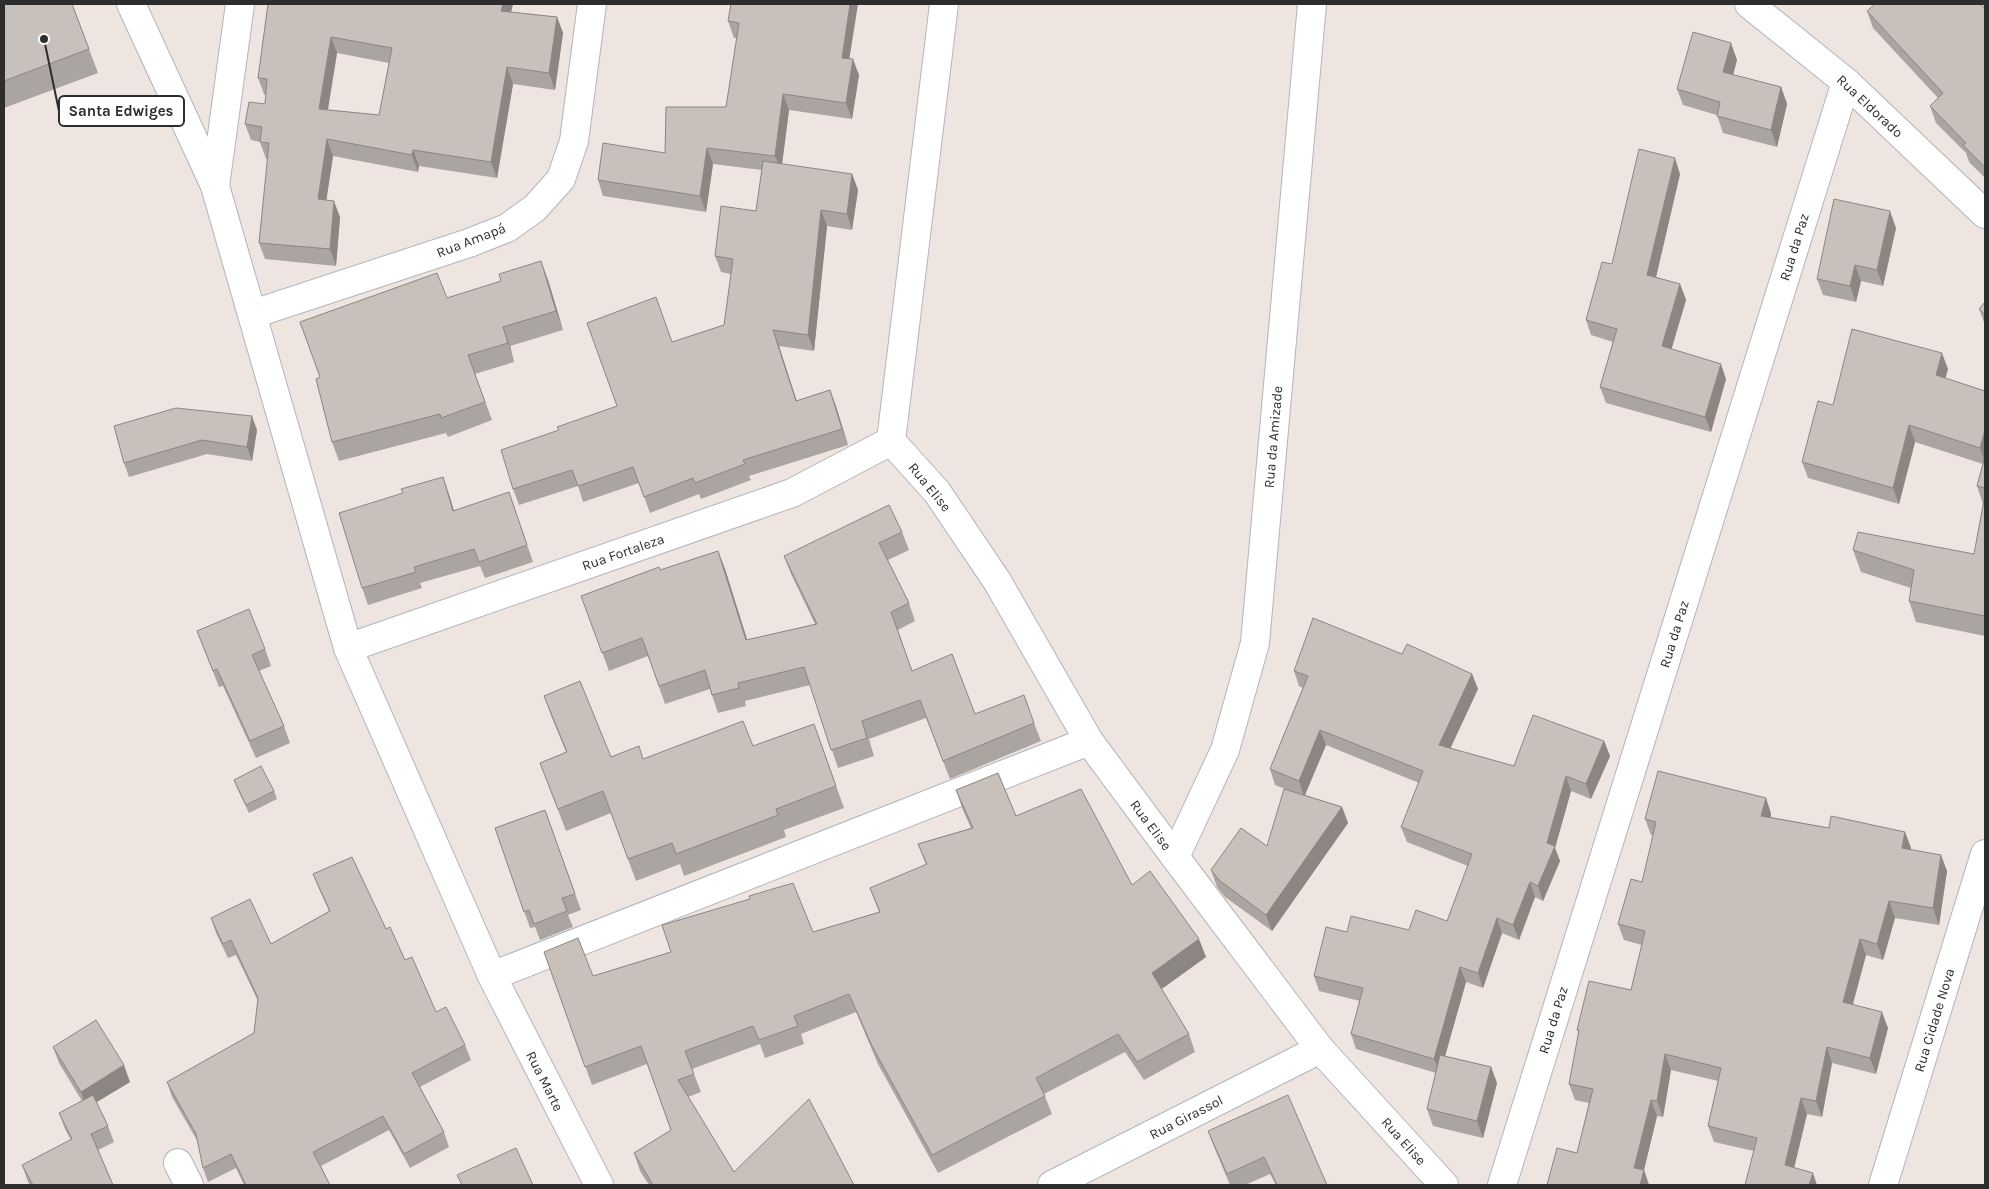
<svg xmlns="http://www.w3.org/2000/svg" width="1989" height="1189" font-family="Karla,sans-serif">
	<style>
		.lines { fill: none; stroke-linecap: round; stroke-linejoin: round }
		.street-casing { stroke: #b0b5bd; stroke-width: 30 }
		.street { stroke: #fff; stroke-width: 28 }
		.wall { fill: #aba5a1; fill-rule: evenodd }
		.shaded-wall { fill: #8b8683 }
		.building { fill: #c7c0bb; stroke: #8b8683; fill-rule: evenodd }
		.labels { text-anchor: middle; stroke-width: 4; stroke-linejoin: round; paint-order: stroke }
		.street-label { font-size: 14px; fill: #2d2d2d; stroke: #fff }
		.leader { fill: none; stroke: #2d2d2d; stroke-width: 2 }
		.callout-dot { fill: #2d2d2d; stroke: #fff; stroke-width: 2 }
		.callout { fill: #fff; stroke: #2d2d2d; stroke-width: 2 }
		.callout-label { font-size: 15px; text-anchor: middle; font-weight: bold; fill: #2d2d2d }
	</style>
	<rect width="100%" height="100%" fill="#eee5e0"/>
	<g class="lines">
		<!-- street casing -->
		<g class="street-casing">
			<g id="street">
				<path d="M131,4L215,186L348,648L492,976L599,1185"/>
				<path d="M1749,4L1846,82L1985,214"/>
				<path d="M215,186L240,4"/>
				<path d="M253,314L469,243L507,228L535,208L561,179L574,141L592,4"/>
				<path d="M891,441L937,492L997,581L1089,741L1175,857L1320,1049L1444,1185"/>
				<path d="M891,441L944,4"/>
				<path d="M348,648L792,493L891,441"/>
				<path d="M1175,857L1225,750L1255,643L1312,4"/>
				<path d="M492,976L1089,741"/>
				<path d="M178,1163L189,1185"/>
				<path d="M1052,1185L1320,1049"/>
				<path d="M1502,1185L1846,82"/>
				<path d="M1883,1185L1985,854"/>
			</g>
		</g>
		<!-- street -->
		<use href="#street" class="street"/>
	</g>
	<!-- wall -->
	<g class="wall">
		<path d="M4,4H72L98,73L4,108Z"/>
		<path d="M268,4H513L511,12L557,17L563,33L555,90L513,84L497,178L419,166L418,172L333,156L326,200L340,217L336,266L265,259L259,243L268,159H266L260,142L251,140L245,124L265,104L266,95L264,94L258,78ZM337,53L389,63L379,115L328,110Z"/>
		<path d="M731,4L850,59L859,75L852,119L789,110L782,164L852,174L858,190L852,230L827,226L814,351L779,346L796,401L830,390L848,445L749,476L751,480L701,499L699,494L650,513L639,483L583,502L578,486L519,505L513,489L559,430L617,406L672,342L724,325L731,274L721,272L715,256L756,211L762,170L713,164L706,212L603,196L598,180L665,153L726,107L737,38H734L728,21Z"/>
		<path d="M1985,9V178L1969,162L1966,153L1936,123L1930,106L1938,98L1873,28L1867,11Z"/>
		<path d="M1737,60L1733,75L1781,87L1787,104L1777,147L1723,133L1717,115L1683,105L1677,89Z"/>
		<path d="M1680,174L1656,277L1680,284L1686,300L1671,349L1726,379L1711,432L1606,403L1600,387L1613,342L1591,335L1586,320L1612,264Z"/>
		<path d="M1896,228L1883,286L1861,281L1856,302L1823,295L1817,279Z"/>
		<path d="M548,280L563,330L510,346L514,362L475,374L492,420L448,437L446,433L339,461L332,442L320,377L447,298Z"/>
		<path d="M1979,309L1985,315V326V325Z"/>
		<path d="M1948,369L1945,378L1985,391V636L1916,622L1909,601L1911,588L1861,572L1853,550L1974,554L1983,504L1977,486L1983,464L1915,442L1899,504L1808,478L1802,462L1833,405Z"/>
		<path d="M114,426L257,430L252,461L207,454L129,477L124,463Z"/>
		<path d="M443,477L454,511L509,492L533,562L485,578L480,566L420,583L422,588L368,605L362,588L403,493Z"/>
		<path d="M902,532L909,550L888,560L909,603L915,621L898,630L912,671L975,714L1034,723L1041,741L950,779L926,718L869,739L874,756L838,768L810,685L745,701L746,706L718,713L710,689L665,704L648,656L609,671L581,596L718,551L725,569L747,640L815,624L791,574L784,556Z"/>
		<path d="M197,631L265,649L271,666L259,671L284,726L290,743L256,758L223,686L219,687Z"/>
		<path d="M1402,654L1472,674L1478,689L1450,748L1514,766L1604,741L1610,756L1591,799L1571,791L1555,848L1560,861L1543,901L1535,897L1519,940L1502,933L1483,988L1466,982L1445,1056L1491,1067L1497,1083L1483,1138L1433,1126L1427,1109L1436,1073L1356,1049L1351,1034L1360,1001L1319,991L1314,976L1347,932L1409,930L1447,921L1468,866L1407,842L1401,827L1419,783L1326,745L1305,795L1342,807L1348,823L1272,931L1225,897L1217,887L1211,870L1267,846L1293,792L1275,785L1270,769L1303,688L1299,686L1294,671Z"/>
		<path d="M544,696L611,757L643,759L753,746L814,724L844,808L784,830L786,837L684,876L680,864L636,881L611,813L566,831L540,763L566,752L552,718Z"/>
		<path d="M234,780L274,791L277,799L249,813L237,788Z"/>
		<path d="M956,790L1016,816L1132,885L1206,957L1161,989L1189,1034L1195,1052L1144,1080L1125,1052L1044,1094L1052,1114L938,1173L878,1064L856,1012L801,1034L804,1044L765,1058L760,1044L692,1069L701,1092L688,1097L734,1172L854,1185H649L640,1171L634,1153L671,1130L647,1064L592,1085L544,952L593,976L671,952L813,932L879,912L870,888L926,865L918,844L971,828L962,808Z"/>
		<path d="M1766,798L1771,814V817L1829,828L1905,832L1911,848V849L1947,871L1939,925L1895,918L1883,960L1866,955L1853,1004L1888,1028L1876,1074L1832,1063L1822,1117L1807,1114L1794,1167L1817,1185L1754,1151L1714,1142L1708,1126L1718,1081L1671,1070L1663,1117L1657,1116L1644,1170L1649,1185H1547L1577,1153L1589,1103L1575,1100L1569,1084L1579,1033L1577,1030L1631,990L1642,945L1624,940L1618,924L1642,882L1653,835H1651L1645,819Z"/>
		<path d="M545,810L581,910L568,915L573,927L540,940L535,927L530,928L495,828Z"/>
		<path d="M313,874L386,929L436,1012L465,1045L471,1060L420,1087L444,1132L449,1147L410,1168L389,1130L321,1166L330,1185H244L236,1168L208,1182L203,1168L198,1142L172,1097L167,1082L254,1033L258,1001L236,955L228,958L216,933L211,918L271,944L329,911L319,889Z"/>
		<path d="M53,1047L130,1082L96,1102L108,1126L114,1142L98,1150L113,1185H30L28,1182L22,1165L71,1140L65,1129L59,1113L82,1101L59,1063Z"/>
		<path d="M1208,1131L1327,1185H1331H1276L1270,1174L1245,1185H1230L1214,1147Z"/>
	</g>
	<!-- shaded-wall -->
	<g class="shaded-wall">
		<path d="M503,4H513L507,28L501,11Z"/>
		<path d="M850,4H858L847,74L842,58Z"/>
		<path d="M557,17L563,33L555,90L549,73Z"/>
		<path d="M331,37L337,53L325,126L319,109Z"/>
		<path d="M1731,43L1737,60L1729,89L1723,72Z"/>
		<path d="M853,59L859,75L852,119L846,103Z"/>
		<path d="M507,67L513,84L497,178L491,162Z"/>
		<path d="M1781,87L1787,104L1777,147L1771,130Z"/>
		<path d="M783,94L789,110L781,172L775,156Z"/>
		<path d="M327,139L333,156L324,216L318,199Z"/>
		<path d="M707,148L713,164L706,212L700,196Z"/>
		<path d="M413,150L419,166L418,172L412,155Z"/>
		<path d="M1675,158L1680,174L1653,290L1647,275Z"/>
		<path d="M852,174L858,190L852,230L847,214Z"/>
		<path d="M334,201L340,217L336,266L330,249Z"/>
		<path d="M821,210L827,226L814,351L808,335Z"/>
		<path d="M1890,211L1896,228L1883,286L1877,270Z"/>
		<path d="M541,261L548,280L563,330L556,311Z"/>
		<path d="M1855,265L1861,281L1856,302L1850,286Z"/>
		<path d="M1680,284L1686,300L1668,361L1662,346Z"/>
		<path d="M503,327L510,346L514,362L508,343Z"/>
		<path d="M773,330L779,346L802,417L796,401Z"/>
		<path d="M1942,353L1948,369L1942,391L1936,375Z"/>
		<path d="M1721,364L1726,379L1711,432L1705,417Z"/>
		<path d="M830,390L836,406L848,445L842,429Z"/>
		<path d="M252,416L257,430L252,461L247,447Z"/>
		<path d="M1909,425L1915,442L1899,504L1893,488Z"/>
		<path d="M1985,430V463L1980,448Z"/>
		<path d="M443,477L449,494L459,528L453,511Z"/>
		<path d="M718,551L725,569L753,658L746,640Z"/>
		<path d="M1472,674L1478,689L1445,760L1439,745Z"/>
		<path d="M1320,730L1326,745L1304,797L1299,781Z"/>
		<path d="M1604,741L1610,756L1591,799L1586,784Z"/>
		<path d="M1566,776L1571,791L1555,848L1560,861L1543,901L1538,886L1547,843Z"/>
		<path d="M1766,798L1771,814L1767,832L1761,816Z"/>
		<path d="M1342,807L1348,823L1272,931L1266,915Z"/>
		<path d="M1905,832L1911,848L1908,864L1902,848Z"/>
		<path d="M1941,855L1947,871L1939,925L1933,908Z"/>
		<path d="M1530,882L1535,897L1519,940L1513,925Z"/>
		<path d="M1889,901L1895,918L1883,960L1877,944Z"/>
		<path d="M1497,918L1502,933L1483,988L1478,973Z"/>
		<path d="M1199,939L1206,957L1159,991L1152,973Z"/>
		<path d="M1860,939L1866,955L1849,1018L1843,1002Z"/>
		<path d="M1460,967L1466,982L1440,1074L1434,1059Z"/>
		<path d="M1882,1012L1888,1028L1876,1074L1870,1058Z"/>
		<path d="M1827,1047L1832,1063L1822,1117L1816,1101Z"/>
		<path d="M1665,1054L1671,1070L1663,1117L1657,1101Z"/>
		<path d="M124,1065L130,1082L87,1108L81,1092Z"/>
		<path d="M1491,1067L1497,1083L1483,1138L1477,1121Z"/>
		<path d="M1801,1098L1807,1114L1791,1181L1785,1165Z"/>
		<path d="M1651,1100L1657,1116L1641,1182L1644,1170L1649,1185H1640L1634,1168Z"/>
		<path d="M1813,1173L1817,1185H1809Z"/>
	</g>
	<!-- building -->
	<g class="building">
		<path d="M4,4H72L89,49L4,81Z"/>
		<path d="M268,4H503L501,11L557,17L549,73L507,67L491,162L413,150L412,155L327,139L318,199L334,201L330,249L259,243L269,143L260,142L262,127L245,124L249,102L265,104L267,79L258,78ZM331,37L392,48L379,115L319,109Z"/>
		<path d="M731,4H850L842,58L853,59L846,103L783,94L775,156L707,148L700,196L598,180L603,143L665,153L666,107H726L739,23L728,21Z"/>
		<path d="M1875,4H1981L1985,9V167L1963,145L1966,143L1930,106L1943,93L1867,11Z"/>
		<path d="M1693,32L1731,43L1723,72L1781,87L1771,130L1717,116L1720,102L1677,89Z"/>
		<path d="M1639,149L1675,158L1647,275L1680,284L1662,346L1721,364L1705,417L1600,387L1617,329L1586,320L1602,262L1612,264Z"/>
		<path d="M763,161L852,174L847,214L821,210L808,335L773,330L796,401L830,390L842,429L743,460L745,464L695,483L693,478L644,497L633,467L578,486L572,470L513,489L501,450L559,430L557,427L617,406L587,323L656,297L672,342L724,325L733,259L715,256L721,206L756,211Z"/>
		<path d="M1834,199L1890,211L1877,270L1855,265L1850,286L1817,279Z"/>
		<path d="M541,261L556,311L503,327L508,343L468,355L485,402L441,418L440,414L332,442L316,379L320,377L300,322L437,273L447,298L501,281L499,274Z"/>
		<path d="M1985,302V315L1979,309Z"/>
		<path d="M1852,329L1942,353L1936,375L1985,391V430L1980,448L1909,425L1893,488L1802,462L1818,401L1833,405Z"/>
		<path d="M176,408L252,416L247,447L202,440L124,463L114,426Z"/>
		<path d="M1985,456V488L1977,486Z"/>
		<path d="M443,477L453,511L509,492L527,545L479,562L474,549L414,567L416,572L362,588L339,513L403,493L401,489Z"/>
		<path d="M1985,495V616L1909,601L1914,570L1853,550L1858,532L1974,554Z"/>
		<path d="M889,505L902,532L879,543L909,603L891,612L912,671L952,654L975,714L1024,695L1034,723L943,761L920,700L862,721L867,738L831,750L804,667L738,683L739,688L712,695L705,670L659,686L642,638L602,653L581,596L659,567L660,570L718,551L746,640L817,624L784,556Z"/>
		<path d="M249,609L265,649L252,655L284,726L250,741L217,669L213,671L197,631Z"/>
		<path d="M1313,618L1402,654L1407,644L1472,674L1439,745L1514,766L1533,715L1604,741L1586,784L1566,776L1547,843L1555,846L1538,886L1530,882L1513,925L1497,918L1478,973L1460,967L1434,1059L1351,1034L1363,988L1314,976L1326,927L1347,932L1351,916L1409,930L1416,910L1447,921L1472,854L1401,827L1423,771L1320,730L1299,781L1270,769L1308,676L1294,671Z"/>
		<path d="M580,681L611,757L639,746L643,759L743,721L753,746L814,724L836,786L776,809L778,815L676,854L672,843L628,859L603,791L558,809L540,763L567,752L544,696Z"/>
		<path d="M261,766L274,791L246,805L234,780Z"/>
		<path d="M1658,771L1766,798L1761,816L1829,828L1831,816L1905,832L1902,848L1941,855L1933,908L1889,901L1877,944L1860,939L1843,1002L1882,1012L1870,1058L1827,1047L1816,1101L1801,1098L1785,1165L1813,1173L1809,1185H1745L1757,1138L1708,1126L1721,1068L1665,1054L1657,1101L1651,1100L1634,1168L1644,1170L1640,1185H1547L1557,1148L1577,1153L1593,1089L1569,1084L1579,1030H1577L1589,981L1631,990L1645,931L1618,924L1631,879L1642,882L1656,822L1645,819Z"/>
		<path d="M998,773L1016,816L1081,789L1132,885L1150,871L1199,939L1152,973L1189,1034L1137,1062L1118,1034L1036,1078L1045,1096L932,1155L872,1046L849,994L794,1016L798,1026L759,1040L753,1026L685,1051L694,1074L678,1080L734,1172L809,1099L854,1185H653L634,1153L671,1130L641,1046L585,1067L544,952L578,938L593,976L671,952L662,925L750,899L749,896L793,883L813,932L880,912L870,888L927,864L918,844L973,828L956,790Z"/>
		<path d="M1284,789L1342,807L1266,915L1219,880L1211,870L1241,828L1267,846Z"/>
		<path d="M545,810L575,894L562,898L567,911L534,924L529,910L524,912L495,828Z"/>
		<path d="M352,857L386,929L390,927L405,960L412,957L436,1012L446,1007L465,1045L412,1073L444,1132L404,1154L383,1116L313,1152L330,1185H246L231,1154L203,1168L196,1134L167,1082L254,1033L258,998L231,940L223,944L211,918L250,899L271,944L330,911L313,874Z"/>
		<path d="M96,1020L124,1065L81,1092L53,1047Z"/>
		<path d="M1440,1055L1491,1067L1477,1121L1427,1109Z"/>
		<path d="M93,1095L108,1126L91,1134L113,1185H33L22,1165L72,1139L59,1113Z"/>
		<path d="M1288,1095L1327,1185L1330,1184L1331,1185H1277L1264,1157L1227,1174L1208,1131Z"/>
		<path d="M516,1148L533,1185H462L457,1175Z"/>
	</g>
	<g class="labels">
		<!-- street labels -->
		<g class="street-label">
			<text transform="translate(1870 106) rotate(43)" y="5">Rua Eldorado</text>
			<text transform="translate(471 240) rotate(-21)" y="5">Rua Amapá</text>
			<text transform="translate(1794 247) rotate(-73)" y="5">Rua da Paz</text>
			<text transform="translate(1273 437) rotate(-85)" y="5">Rua da Amizade</text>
			<text transform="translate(930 487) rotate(51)" y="5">Rua Elise</text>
			<text transform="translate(623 552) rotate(-19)" y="5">Rua Fortaleza</text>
			<text transform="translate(1674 634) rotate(-73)" y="5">Rua da Paz</text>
			<text transform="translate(1151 825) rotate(53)" y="5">Rua Elise</text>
			<text transform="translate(1553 1020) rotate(-73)" y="5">Rua da Paz</text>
			<text transform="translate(1934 1020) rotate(-73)" y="5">Rua Cidade Nova</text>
			<text transform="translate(545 1081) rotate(63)" y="5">Rua Marte</text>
			<text transform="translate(1186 1117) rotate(-27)" y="5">Rua Girassol</text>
			<text transform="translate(1404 1141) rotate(48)" y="5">Rua Elise</text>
		</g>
	</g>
	<!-- callouts -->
	<path class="leader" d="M44 39L59 111"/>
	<circle class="callout-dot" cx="44" cy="39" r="5"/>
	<rect class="callout" x="59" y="96" width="125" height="30" rx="5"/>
	<g class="callout-label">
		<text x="121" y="116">Santa Edwiges</text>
	</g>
	<!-- border -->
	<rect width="1989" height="1189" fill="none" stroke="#2d2d2d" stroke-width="10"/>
</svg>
